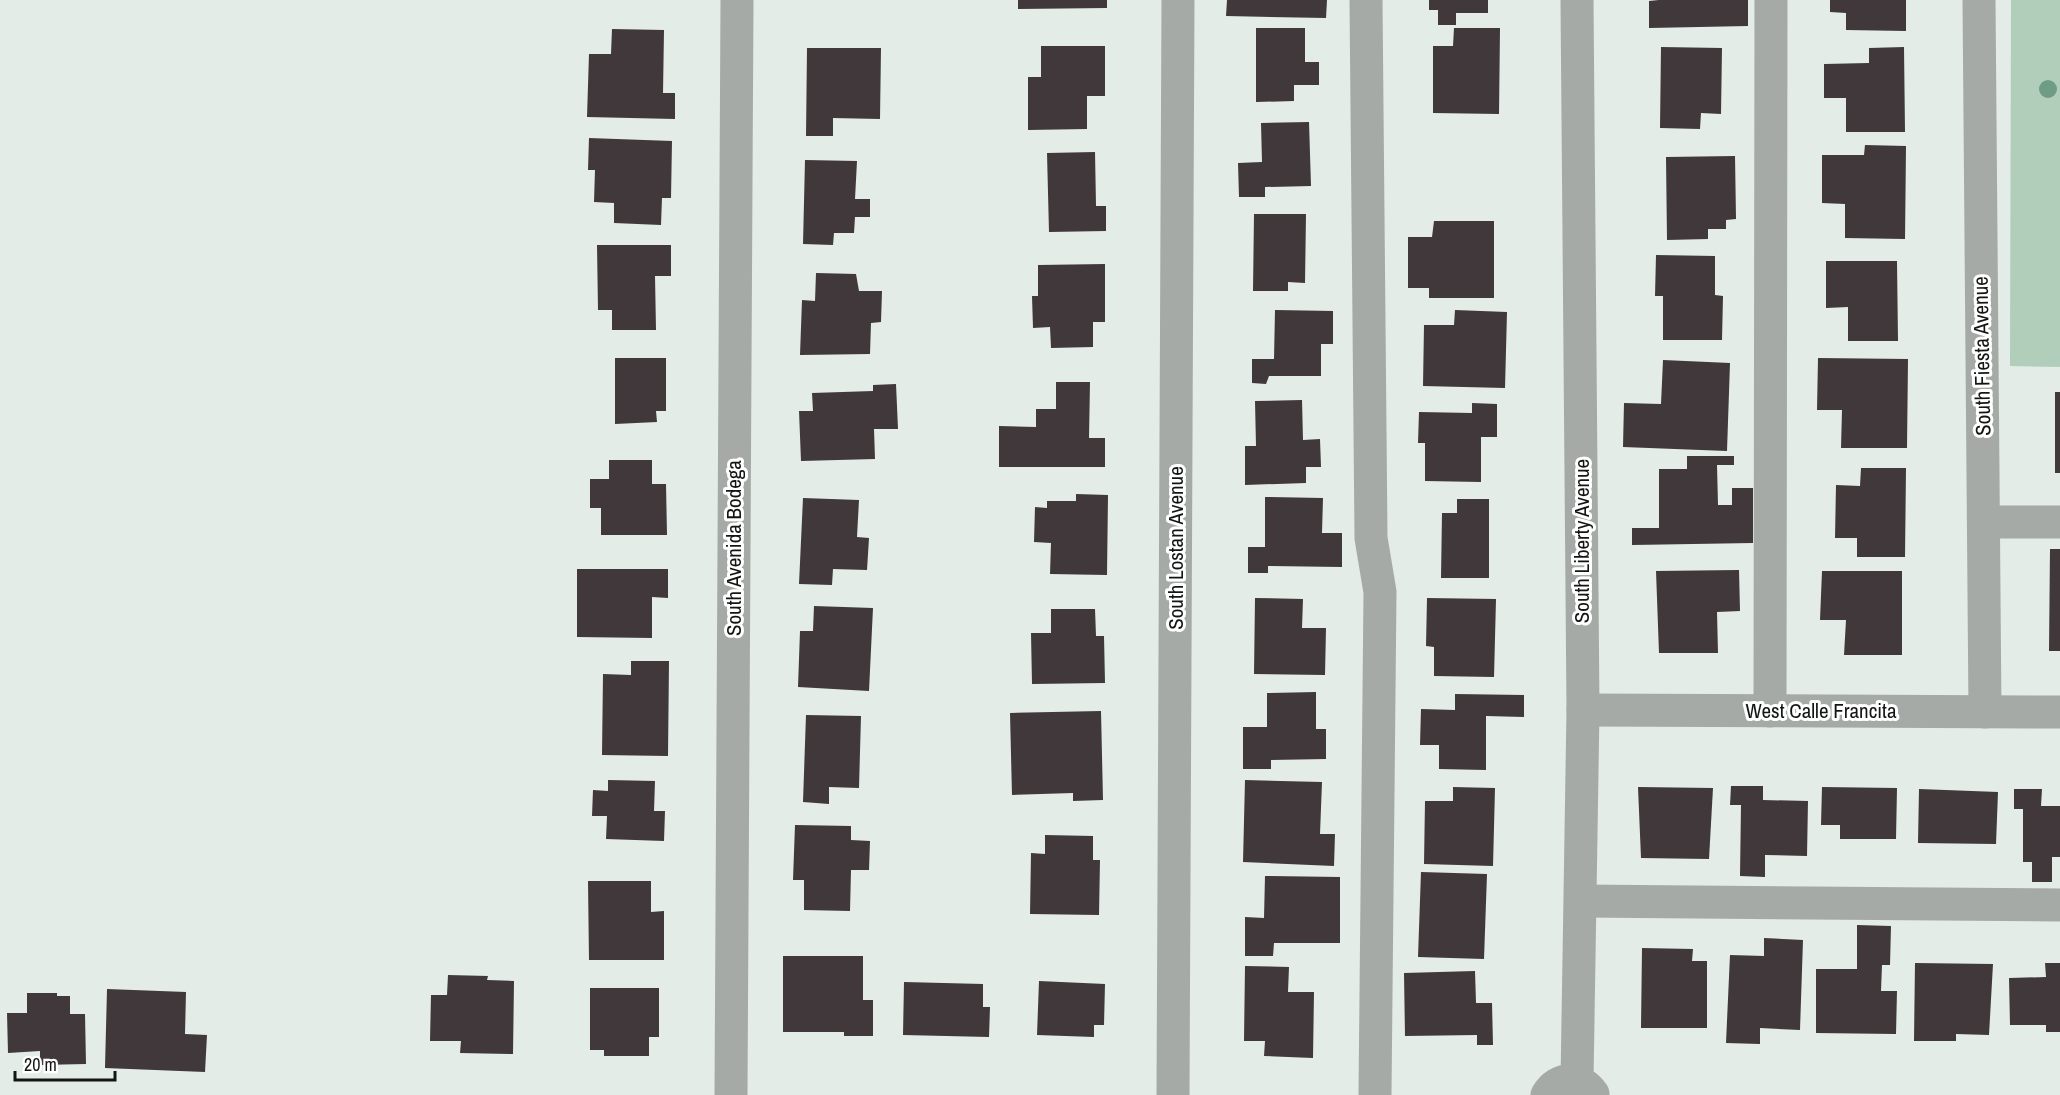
<svg xmlns="http://www.w3.org/2000/svg" width="2060" height="1095" font-family="'Archivo Narrow',sans-serif">
	<style>
		.green { fill: #b0ceb9 }
		.building { fill: #40383a }
		.lines { fill: none; stroke-linecap: round; stroke-linejoin: round }
		.minor { stroke: #a6aaa7; stroke-width: 33 }
		.tree { fill: #6f9c85 }
		.labels { text-anchor: middle; stroke-width: 6; stroke-linejoin: round; paint-order: stroke }
		.street-label { font-size: 21px; fill: #121513; stroke: #fff }
	</style>
	<rect width="100%" height="100%" fill="#e3ece6"/>
	<!-- green -->
	<path class="green" d="M2011,0H2060V367L2010,366Z"/>
	<!-- building -->
	<g class="building">
		<path d="M1018,0H1107V8L1018,9Z"/>
		<path d="M1227,0H1327L1326,18L1226,16Z"/>
		<path d="M1429,0H1488V13H1456V25H1438V10H1429Z"/>
		<path d="M1659,0H1748V26L1649,28V1Z"/>
		<path d="M1830,0H1906V31L1846,30V13L1830,12Z"/>
		<path d="M1256,28H1305V62H1319V85H1294V101L1256,102Z"/>
		<path d="M1454,28H1500L1499,114L1433,113V46H1453Z"/>
		<path d="M612,29L664,30L663,93H675V119L587,117L589,54H611Z"/>
		<path d="M1041,46H1105V96H1087V129L1028,130V77H1041Z"/>
		<path d="M1661,47L1722,48L1721,114L1701,113L1700,129L1660,128Z"/>
		<path d="M1904,47L1905,132H1846V98H1824V64L1869,63V48Z"/>
		<path d="M807,48H881L880,119L833,118V136H806Z"/>
		<path d="M1309,122L1311,186L1265,187V197H1239L1238,163L1262,162L1261,123Z"/>
		<path d="M589,138L672,141L671,198H662L661,225L614,223V203L594,202L595,170H588Z"/>
		<path d="M1865,145L1906,146L1905,239L1845,238V204L1822,203V155H1864Z"/>
		<path d="M1095,152L1096,206H1106V231L1049,232L1047,153Z"/>
		<path d="M1735,156L1736,219L1726,220V229H1708V239L1667,240L1666,157Z"/>
		<path d="M805,160L857,161L855,199H870V217H855L854,233H834L833,245L803,244Z"/>
		<path d="M1254,214H1306L1305,283L1288,282V291H1253Z"/>
		<path d="M1434,221H1494V298H1429V288H1408V237H1432Z"/>
		<path d="M597,245H671V276H655L656,330H612V310H598Z"/>
		<path d="M1656,255L1715,256V295L1723,296L1722,340H1663V296H1655Z"/>
		<path d="M1826,261H1897L1898,341H1848V307L1826,308Z"/>
		<path d="M1105,264V322H1093V347L1051,348L1050,327L1033,328L1032,296H1038V265Z"/>
		<path d="M816,273L856,274L859,291H882L881,322L871,323L870,354L800,355L802,300L815,301Z"/>
		<path d="M1275,310L1333,311V344H1321V376H1269L1266,384L1252,383V359H1274Z"/>
		<path d="M1455,310L1507,312L1505,388L1423,386L1424,325H1454Z"/>
		<path d="M615,358H666V411H656L657,422L615,424Z"/>
		<path d="M1818,358L1908,359L1907,448H1841L1842,410H1817Z"/>
		<path d="M1663,360L1730,363L1727,451L1623,447L1624,403L1661,404Z"/>
		<path d="M1056,382H1090L1089,438H1105V467H999V426L1036,427V409H1056Z"/>
		<path d="M896,384L898,429H874L875,459L801,461L799,411H813L812,393L873,391V385Z"/>
		<rect x="2055" y="392" width="5" height="81"/>
		<path d="M1302,400L1303,440L1320,439L1321,467H1306V483L1245,485V446H1256L1255,401Z"/>
		<path d="M1472,403L1497,404V437H1481V482L1425,481V443H1418L1419,412L1472,413Z"/>
		<path d="M1687,456H1734V465H1717L1718,505H1732V488H1753V543L1632,545V528H1659V469H1687Z"/>
		<path d="M609,460H652V484H666L667,535H601V508H590V479H609Z"/>
		<path d="M1861,468H1906L1905,557H1857V538H1835L1836,485L1860,486Z"/>
		<path d="M1076,494L1108,495L1107,575L1050,574L1051,543L1034,542L1035,507L1047,508V501H1076Z"/>
		<path d="M1265,497L1323,498L1322,533H1342V567L1268,566V573H1248V547H1265Z"/>
		<path d="M803,498L859,500L857,537L869,538L867,570L833,569L832,585L799,584Z"/>
		<path d="M1457,499H1489V578H1441L1442,513H1457Z"/>
		<path d="M2050,549H2060V651H2049Z"/>
		<path d="M577,569H668V598L652,597V638L577,637Z"/>
		<path d="M1739,570L1740,611L1717,612L1718,653H1659L1656,571Z"/>
		<path d="M1822,571H1902V655H1844L1846,620H1820Z"/>
		<path d="M1255,598L1303,599L1302,628H1326L1325,675L1254,674Z"/>
		<path d="M1427,598L1496,599L1494,677L1434,676V647L1426,646Z"/>
		<path d="M814,606L873,608L869,691L798,687L800,631H813Z"/>
		<path d="M1051,609H1095L1096,636H1104L1105,683L1032,684L1031,633H1051Z"/>
		<path d="M631,661H669L668,756L602,755L603,674L631,675Z"/>
		<path d="M1316,692V729H1326V759L1271,760V769H1243V727H1267V693Z"/>
		<path d="M1455,694L1524,695V717L1486,716V770L1439,769V745H1420L1421,709L1455,710Z"/>
		<path d="M1101,711L1103,800L1073,801V793L1012,795L1010,713Z"/>
		<path d="M806,715L861,716L859,788L829,787V804L803,802Z"/>
		<path d="M608,780L655,781L654,811H665L664,841L606,839L607,816H592L593,790L608,791Z"/>
		<path d="M1245,780L1322,782L1320,834H1335L1334,866L1243,862Z"/>
		<path d="M1731,786H1763V800L1808,801L1807,856L1765,855V877L1740,876L1741,805H1730Z"/>
		<path d="M1453,787L1495,788L1493,866L1424,864L1425,801H1453Z"/>
		<path d="M1638,787L1713,788L1709,859L1641,858Z"/>
		<path d="M1822,787L1897,788L1896,839H1840V825H1821Z"/>
		<path d="M1919,789L1998,792L1996,844L1918,843Z"/>
		<path d="M2014,789H2042L2041,806H2060V857H2052V882H2032V862H2023V809H2014Z"/>
		<path d="M795,825L851,826V840L870,841L869,870H851L850,911L804,910V880H793Z"/>
		<path d="M1045,835L1093,836V860H1100L1099,915L1030,914L1031,853L1045,854Z"/>
		<path d="M1421,872L1487,874L1484,959L1418,957Z"/>
		<path d="M1265,876L1340,877V943H1274L1273,956H1245V917L1264,918Z"/>
		<path d="M588,881H651V912L664,911V960H589Z"/>
		<path d="M1857,925L1891,926L1890,965H1882L1881,991H1897L1896,1034L1816,1033V969H1857Z"/>
		<path d="M1764,938L1803,940L1800,1030L1760,1028V1044L1726,1043L1730,955L1764,956Z"/>
		<path d="M1642,948L1693,949L1692,961H1707V1028H1641Z"/>
		<path d="M783,956H863V1000H873V1036H844V1032H783Z"/>
		<path d="M1915,963L1993,964L1989,1035L1956,1034V1041H1914Z"/>
		<path d="M2045,963H2060V1032H2046V1025H2010L2009,978L2046,977Z"/>
		<path d="M1245,966L1289,967L1288,992H1314L1313,1058L1264,1056L1265,1041H1244Z"/>
		<path d="M1475,971L1476,1003H1492L1493,1045H1477V1035L1405,1036L1404,973Z"/>
		<path d="M448,975L488,976L487,980L514,981L513,1054L460,1053L461,1041H430L431,995H447Z"/>
		<path d="M1039,981L1105,984L1104,1025H1094V1037L1037,1035Z"/>
		<path d="M904,982L983,984V1007H990L989,1037L903,1035Z"/>
		<path d="M590,988H659V1037H649V1056H604V1050H590Z"/>
		<path d="M107,989L186,992L185,1034L207,1035L205,1072L105,1068Z"/>
		<path d="M27,993H57V996H70V1014H85L86,1064L40,1065V1051L8,1053L7,1013H27Z"/>
	</g>
	<g class="lines">
		<!-- minor -->
		<g class="minor">
			<path d="M1366,0L1371,538L1380,592L1375,1095"/>
			<path d="M1577,0L1583,710L1577,1081"/>
			<path d="M1979,0L1985,712"/>
			<path d="M1984,522H2060"/>
			<path d="M1583,710L2060,712"/>
			<path d="M1770,711L1771,0"/>
			<path d="M1582,901L2060,905"/>
			<path d="M731,1095L737,0"/>
			<path d="M1173,1095L1178,0"/>
			<path d="M1547,1095C1558,1076 1581,1076 1593,1094"/>
		</g>
	</g>
	<!-- trees -->
	<circle class="tree" cx="2048" cy="89" r="9"/>
	<g class="labels">
		<!-- street labels -->
		<g class="street-label">
			<text transform="translate(1982 356) rotate(-91)" y="7">South Fiesta Avenue</text>
			<text transform="translate(1582 541) rotate(-90)" y="7">South Liberty Avenue</text>
			<text transform="translate(734 548) rotate(-90)" y="7">South Avenida Bodega</text>
			<text transform="translate(1176 548) rotate(-90)" y="7">South Lostan Avenue</text>
			<text x="1821" y="718">West Calle Francita</text>
		</g>
	</g>
	<!-- scale -->
	<path d="M15 1071v9h100v-9" fill="none" stroke="#121513" stroke-width="3"/>
	<text x="24" y="1071" font-size="18" fill="#121513" stroke="#ffffff" stroke-width="4.5" paint-order="stroke">20 m</text>
</svg>
